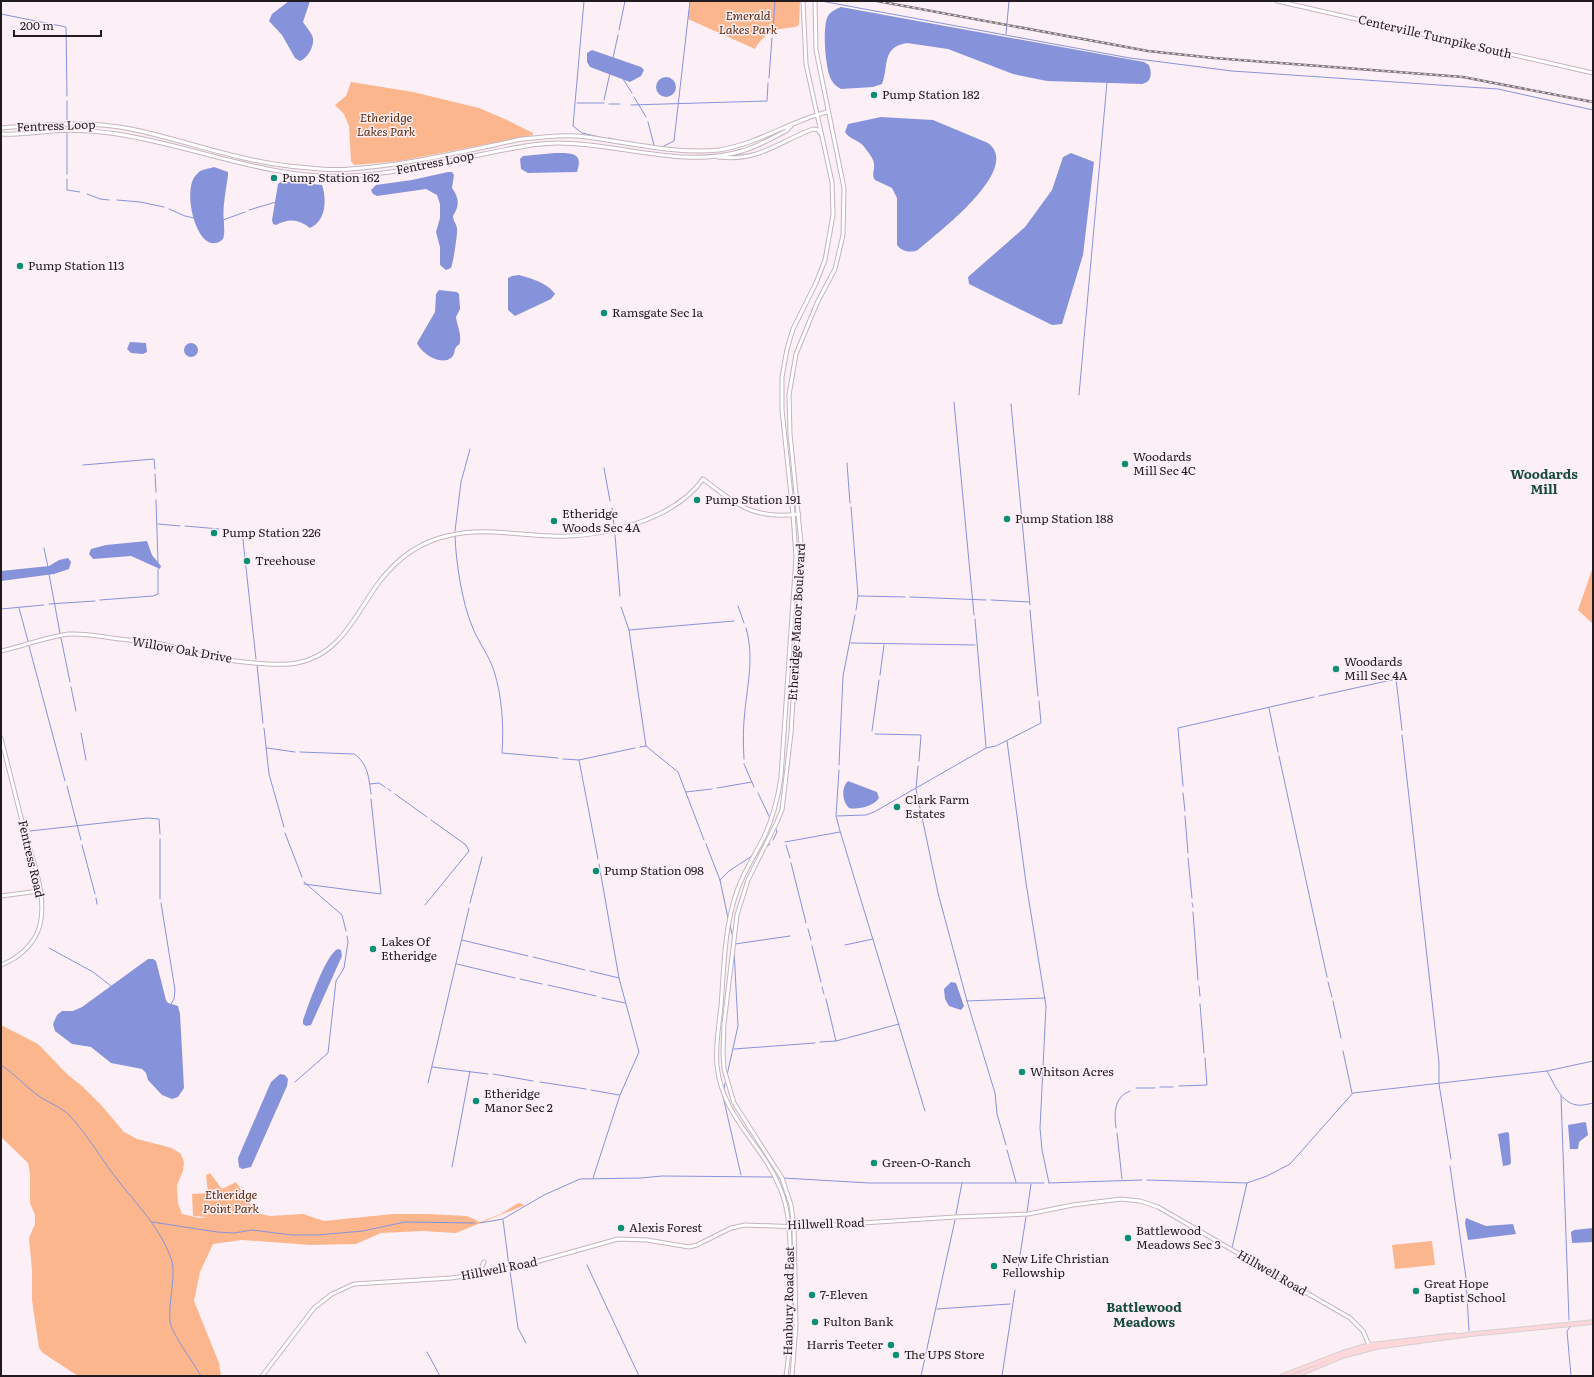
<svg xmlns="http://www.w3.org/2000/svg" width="1594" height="1377" font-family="Literata,serif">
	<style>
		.green { fill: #fcb68d }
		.water { fill: #8693db }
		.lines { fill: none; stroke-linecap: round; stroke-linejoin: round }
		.stream { stroke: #8693db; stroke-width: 1 }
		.secondary-casing { stroke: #c5b4bd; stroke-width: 5 }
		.primary-casing { stroke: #d3d1d2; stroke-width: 5.5 }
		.secondary { stroke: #fff; stroke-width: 3 }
		.primary { stroke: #fdd7d9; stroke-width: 3.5 }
		.rail-casing { stroke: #80777c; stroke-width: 2.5 }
		.rail { stroke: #fdeff6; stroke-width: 1; stroke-dasharray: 3; stroke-linecap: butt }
		.poi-dot { fill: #0b8e74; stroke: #fdeff6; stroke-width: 1.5 }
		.labels { text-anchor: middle; stroke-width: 3; stroke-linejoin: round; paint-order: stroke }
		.park-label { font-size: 12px; font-style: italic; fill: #5a2a08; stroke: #fdeff6 }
		.street-label { font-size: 12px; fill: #211b1f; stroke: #fdeff6 }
		.poi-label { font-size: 12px; fill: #211b1f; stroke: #fdeff6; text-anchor: start }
		.neighbourhood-label { font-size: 13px; font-weight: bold; fill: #154a3d; stroke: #fdeff6 }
	</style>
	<rect width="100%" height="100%" fill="#fdeff6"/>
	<!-- green -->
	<g class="green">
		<path d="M690,1H800L799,25C795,28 792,27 787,28C772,29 761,37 755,49L688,19Z"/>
		<path d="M351,82L413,92L479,108L507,120L533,133V135L400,161L354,165L351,161L349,126L344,114L335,105L346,96Z"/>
		<path d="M1593,567V624L1578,610Z"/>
		<path d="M1,1025L38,1044L68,1075L82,1086L102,1106L124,1132L137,1139L172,1148L181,1154L184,1162L183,1171L177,1185L178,1203L182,1214L199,1218L207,1217L193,1216L192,1194L208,1193L206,1175L210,1173L222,1189L236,1182L256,1213L270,1216L303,1214L324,1221L393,1214H427L467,1216L480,1222L501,1214L518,1203L525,1205L456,1233L423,1231L381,1233L356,1244L311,1245L242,1240L213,1244L200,1272L194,1301L219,1363L221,1376H78L43,1353L39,1348L32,1300V1270L29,1238L35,1224V1215L30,1203V1173L28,1163L1,1137Z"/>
		<path d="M1432,1241L1435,1265L1395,1269L1392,1245Z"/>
	</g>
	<!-- water -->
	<g class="water">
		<path d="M289,1H310L303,22C306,27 313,34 313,39C314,47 307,59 300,61L295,58L282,35L269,21L272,14Z"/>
		<path d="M841,7L1144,62L1149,65C1152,73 1152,82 1142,84L1047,81L1032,78L1013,74L948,49L907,43C881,47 889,67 882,84L873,87L841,89C838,87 834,85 832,81C825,71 822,26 828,16C831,11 836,9 841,7Z"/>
		<path d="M592,50L641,67L644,70L641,76L630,82L590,67L587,62V53Z"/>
		<circle cx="666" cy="87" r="10"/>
		<path d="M881,117L933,120L988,143C1023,169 937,233 918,250C911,253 902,252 897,245V198L892,188L875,180C871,174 875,170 874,164C874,159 868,152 865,148C860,140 850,140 845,132L848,124Z"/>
		<path d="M555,153C571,153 584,152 577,172L528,173L521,169L520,159L523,156Z"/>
		<path d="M1071,153L1094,162L1083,255L1062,324L1052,325L969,284L968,277L1025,227L1052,190L1063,157Z"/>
		<path d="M214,167L228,172V175C226,191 222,207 224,223C224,228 225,234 223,239C221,241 218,243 215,243C196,247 181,188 197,174C201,169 208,169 214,167Z"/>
		<path d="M448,172H452L454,175L452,188C459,198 460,205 453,216C453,221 456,223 457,228C458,232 453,264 451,268L446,270L440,265V247L436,232L440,218V204L437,195L426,189L377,196L373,194L371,190L376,185L412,180Z"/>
		<path d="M282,181L322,185C327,200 326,221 310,228C299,219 289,218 276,225L273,224L272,220L278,184Z"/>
		<path d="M519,275C530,278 548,283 555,294L551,299L515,316L508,310V278L512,276Z"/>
		<path d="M439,290L457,292L459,294L460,309L456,317C457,326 461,331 460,342C459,346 459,344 456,347C454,350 455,355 451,358C440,366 421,353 417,343L435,312L436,294Z"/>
		<path d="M130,342L146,343L147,352L143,354L131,353L127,349Z"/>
		<circle cx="191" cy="350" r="7"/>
		<path d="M147,541L152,555L161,566L160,569L131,556L93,559L89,554L91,549L106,545Z"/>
		<path d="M68,558L71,562L69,569L54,574L1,581V571L49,566L59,560Z"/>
		<path d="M848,781L877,792L879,798C874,806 858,810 849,808C842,802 841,787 848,781Z"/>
		<path d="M338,949L341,950L342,956L311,1025L306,1026L303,1024V1020C308,1007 326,953 338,949Z"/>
		<path d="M148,959H153L156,961L166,1000L168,1003L178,1006L180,1014L184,1088L178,1097L172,1099L162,1095L148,1080L146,1073L142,1069L111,1063L91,1047L72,1044L55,1031L53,1024L57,1015L62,1011H73L82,1007Z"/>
		<path d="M951,982L956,983L964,1006L961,1010L949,1006L945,999L944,989Z"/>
		<path d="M280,1074L285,1075L288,1079L287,1086L251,1167L242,1169L239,1167L238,1158L271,1082Z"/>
		<path d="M1585,1122L1586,1123L1588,1135L1579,1142L1578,1149H1570L1568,1125Z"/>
		<path d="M1507,1132L1509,1133L1511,1163L1509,1165L1503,1166L1498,1134Z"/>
		<path d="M1466,1218L1486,1226L1513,1224L1516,1234L1468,1240L1465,1223Z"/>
		<path d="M1593,1228V1242L1572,1243L1571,1232L1574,1230Z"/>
	</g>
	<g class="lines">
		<!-- stream -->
		<g class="stream">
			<path d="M584,1L573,126L582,133L604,138"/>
			<path d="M821,1L1130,58L1232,71L1498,89L1593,110"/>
			<path d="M1,14L66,27L67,96"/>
			<path d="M619,30L625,1"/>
			<path d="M773,32L775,1"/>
			<path d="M1006,34L1009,1"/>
			<path d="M613,58L618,35"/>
			<path d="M769,78L772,38"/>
			<path d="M623,79L632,93"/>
			<path d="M634,97L646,117"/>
			<path d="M604,100L610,73"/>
			<path d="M67,101V122"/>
			<path d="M577,103H604"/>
			<path d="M609,104H620"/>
			<path d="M631,105L767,101L768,83"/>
			<path d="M648,122L654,145"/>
			<path d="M67,132V174"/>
			<path d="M609,138L617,140"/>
			<path d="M648,145L655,146"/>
			<path d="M662,147L674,141L690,1"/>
			<path d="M67,179V190L80,192"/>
			<path d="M87,194L100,199L109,200"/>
			<path d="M117,200L140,202L164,207"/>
			<path d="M169,209L185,216L194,218"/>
			<path d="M249,210L276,202"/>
			<path d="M223,220L245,212"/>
			<path d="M1079,395L1107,82"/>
			<path d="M954,402L974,615"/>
			<path d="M1011,404L1030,605"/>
			<path d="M847,463L850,503"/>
			<path d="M83,465L154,459L155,469"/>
			<path d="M604,468L610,501"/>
			<path d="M155,474L156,492"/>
			<path d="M156,500L158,562"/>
			<path d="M851,507L858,596L856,610"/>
			<path d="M612,508L614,525"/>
			<path d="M158,524L180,526"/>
			<path d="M185,526L219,529"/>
			<path d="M224,530L242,531L256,659"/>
			<path d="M455,531L461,482L470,449"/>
			<path d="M615,535L620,596"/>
			<path d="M455,536C456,563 462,602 472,626C478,642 489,655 494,671C502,696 504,726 502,753L558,758"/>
			<path d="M44,548L48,567"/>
			<path d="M49,574L60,633"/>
			<path d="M859,596L905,597"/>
			<path d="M910,597L986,600"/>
			<path d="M100,600L153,596L158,594V569"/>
			<path d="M991,600L1029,602"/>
			<path d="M49,604L95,601"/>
			<path d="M738,606L744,623"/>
			<path d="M621,607L629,630L646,746L678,772L704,840"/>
			<path d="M19,608L28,641"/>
			<path d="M1,609L44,605"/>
			<path d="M1030,610L1038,696"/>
			<path d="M975,619L986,747"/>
			<path d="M629,630L734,621"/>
			<path d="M61,638L70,682"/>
			<path d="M851,643L975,645"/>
			<path d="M29,646L65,781"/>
			<path d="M257,665L263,723"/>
			<path d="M880,675L884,645"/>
			<path d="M71,687L76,711"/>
			<path d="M1319,696L1396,679L1402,730"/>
			<path d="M1269,708L1278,752"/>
			<path d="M264,728L269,774L284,827"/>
			<path d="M872,731L879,680"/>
			<path d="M81,733L86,760"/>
			<path d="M875,734L921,735L919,761"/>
			<path d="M1402,735L1439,1063V1084L1451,1159"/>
			<path d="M1007,741L1026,883L1046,1006L1040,1128L1042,1150L1049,1183"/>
			<path d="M640,747L646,746"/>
			<path d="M267,748L295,752"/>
			<path d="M300,752L354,754C368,763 369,779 371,794"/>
			<path d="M1279,756L1327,977"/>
			<path d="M563,759L579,760L635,748"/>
			<path d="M744,759C743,743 743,726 745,710C748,681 754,656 746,628"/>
			<path d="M579,760L598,859"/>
			<path d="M744,764L754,787"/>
			<path d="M839,765L843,676L855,615"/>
			<path d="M918,766L916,789L938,893L967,1001L995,1093L997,1114L1006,1145"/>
			<path d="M839,770L836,816L840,831L925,1111"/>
			<path d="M370,784L379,783L385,787"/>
			<path d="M67,786L81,840"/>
			<path d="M1183,786L1178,728L1314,697"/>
			<path d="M717,788L752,782"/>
			<path d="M388,789L391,791"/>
			<path d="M686,792L712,789"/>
			<path d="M758,793L770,818"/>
			<path d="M1183,793L1185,811"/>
			<path d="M395,794L427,817"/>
			<path d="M837,816L866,815L874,812L986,748L996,746L1041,723L1039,701"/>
			<path d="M1185,816L1188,853"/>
			<path d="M30,831L147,818L159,819L160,834"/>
			<path d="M285,833L302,877"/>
			<path d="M773,840L777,832L776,829"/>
			<path d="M785,842L840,832"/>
			<path d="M706,844L720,880L728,918"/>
			<path d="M82,845L95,894"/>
			<path d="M786,845L790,858"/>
			<path d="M765,848L770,844"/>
			<path d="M1188,858L1192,898"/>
			<path d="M791,863L806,923"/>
			<path d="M720,880L729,871L752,856"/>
			<path d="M304,882L342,915L346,931"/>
			<path d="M304,884L381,894L371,799"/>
			<path d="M96,898L97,904"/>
			<path d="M160,899V839"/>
			<path d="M161,903L175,990L174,999L171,1004"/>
			<path d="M470,903L482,857"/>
			<path d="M1192,903L1193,907"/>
			<path d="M425,905L469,851L466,845L431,820"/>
			<path d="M1193,912L1198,980"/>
			<path d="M730,925L732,934"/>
			<path d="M808,929L811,940"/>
			<path d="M462,940L528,956"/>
			<path d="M735,944L790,936"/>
			<path d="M845,945L873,939"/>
			<path d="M812,946L821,982"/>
			<path d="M49,948L93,972L111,986"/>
			<path d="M533,957L585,970"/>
			<path d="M457,964L515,978"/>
			<path d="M590,971L619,978"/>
			<path d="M520,979L542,984"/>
			<path d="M1328,982L1332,997"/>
			<path d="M548,985L596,996"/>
			<path d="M1199,986L1200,996"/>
			<path d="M822,987L824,994"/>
			<path d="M602,998L625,1003"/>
			<path d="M826,999L836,1041"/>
			<path d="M967,1001L1045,998"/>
			<path d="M1333,1001L1341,1038"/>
			<path d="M1200,1004L1204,1053"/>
			<path d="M820,1042L836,1041L899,1024"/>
			<path d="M734,1049L815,1043"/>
			<path d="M1343,1051L1352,1093"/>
			<path d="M1,1065C14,1073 24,1085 36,1094C46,1102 60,1106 69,1115C89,1136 102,1161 120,1183C139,1207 160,1228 171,1258C177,1272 168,1303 170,1321C171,1333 194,1363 201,1376"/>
			<path d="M432,1067L488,1074"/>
			<path d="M1547,1071C1554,1083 1561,1103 1577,1105C1582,1106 1588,1104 1593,1103"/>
			<path d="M493,1074L533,1081"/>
			<path d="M727,1075L738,1026L734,950"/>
			<path d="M295,1082L328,1053L336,981L344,968L348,942L347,936"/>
			<path d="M540,1082L586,1089"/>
			<path d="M428,1083L469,908"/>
			<path d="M1179,1086L1207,1085L1205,1058"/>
			<path d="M1160,1087H1173"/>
			<path d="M1136,1088H1155"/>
			<path d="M591,1090L619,1095"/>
			<path d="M724,1090L725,1083"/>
			<path d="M722,1092L741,1175"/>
			<path d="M1561,1096L1569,1320"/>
			<path d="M1116,1128C1114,1113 1114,1097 1130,1091"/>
			<path d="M1117,1133L1122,1179"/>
			<path d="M1007,1150L1016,1182"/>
			<path d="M1450,1166L1466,1278L1469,1331"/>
			<path d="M452,1167L470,1071"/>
			<path d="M593,1178L620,1095L639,1052L619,978L599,864"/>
			<path d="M777,1178H779"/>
			<path d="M783,1178L869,1183H1044"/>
			<path d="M1147,1180L1247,1183L1267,1176L1290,1164L1353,1093L1547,1071L1593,1061"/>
			<path d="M1049,1183L1142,1180"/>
			<path d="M1027,1212L1031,1184"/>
			<path d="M956,1214L962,1183"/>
			<path d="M503,1220L509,1266"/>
			<path d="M152,1222L217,1232L234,1233L252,1230L292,1235H317L363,1231L405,1222L475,1223"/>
			<path d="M480,1223L503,1219L544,1195L580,1179L641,1178L662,1176L773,1177"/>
			<path d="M1232,1248L1247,1183"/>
			<path d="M587,1265L639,1376"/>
			<path d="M1018,1268L1026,1217"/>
			<path d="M510,1271L518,1328L526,1343"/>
			<path d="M937,1309L1010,1304"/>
			<path d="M1570,1327L1567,1331L1571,1376"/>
			<path d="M427,1352L440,1376"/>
			<path d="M921,1376L955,1220"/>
			<path d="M1002,1376L1015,1290"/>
		</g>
		<!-- secondary casing -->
		<g class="secondary-casing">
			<g id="secondary">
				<path d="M1277,1L1593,73"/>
				<path d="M1,128C44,125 88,120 131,129C184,140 235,160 289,166C309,168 330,171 350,169C408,165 465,151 522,139C543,137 565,134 586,137C626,142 678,155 719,150C758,144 790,121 827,112"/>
				<path d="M1,134C18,135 36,132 53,131C74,129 96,131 117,134C196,146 268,180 349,176C395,174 439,163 484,154C509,149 533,143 559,143C619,143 683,169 742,151C757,147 772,138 786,131L791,126"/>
				<path d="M718,157C759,162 778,142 813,129L818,130L820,133"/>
				<path d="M1,651C23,646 46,637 69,634C86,633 103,637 120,639C135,641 151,641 166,645C176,647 186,651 196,654C219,660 274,667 297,663C342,654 355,614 380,581C397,559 420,542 447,536C481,527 517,535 552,536C601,538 673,521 703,479C737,505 754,520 799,514"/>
				<path d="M1,738C9,770 17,801 25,833C33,861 47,896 40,925C35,944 19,958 1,965"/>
				<path d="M1,896L39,891"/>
				<path d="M479,1274L484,1262"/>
				<path d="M262,1376L314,1308L332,1294L354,1284L451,1278L486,1273L532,1263L618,1239L647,1240L689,1247L697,1245L731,1228L745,1225L801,1227L955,1217L1028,1214L1073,1205L1121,1199L1140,1201L1158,1207L1350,1318L1363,1331L1369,1345"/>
				<path d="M786,1376C791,1343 790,1311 790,1278C790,1248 792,1216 780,1188C762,1143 723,1119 717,1066C715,1046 719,1026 721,1006C724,969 724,930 736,894C742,874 754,857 764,837C773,818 778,798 781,777L796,557L793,514L782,410V377L787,349L793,329L816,283L825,260L833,215L832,182L806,64L803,1"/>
				<path d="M792,1376L796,1326L794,1227L791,1205L782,1178L734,1103L724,1069L723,1052L724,1024L737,915L748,880L776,824L782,810L791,733L802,553L790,434L789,395L796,354L817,303L835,269L843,235L844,188L816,50L815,1"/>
			</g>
		</g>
		<!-- primary casing -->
		<g class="primary-casing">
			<g id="primary">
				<path d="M1282,1376L1342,1353L1369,1345L1454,1335"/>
				<path d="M1295,1376L1343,1356L1377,1347L1473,1334L1593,1322"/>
			</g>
		</g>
		<!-- secondary -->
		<use href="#secondary" class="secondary"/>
		<!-- primary -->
		<use href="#primary" class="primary"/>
		<!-- rail casing -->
		<g class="rail-casing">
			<path id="rail" d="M877,1L1148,51L1214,58L1463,77L1593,102"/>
		</g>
		<!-- rail -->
		<use href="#rail" class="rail"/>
	</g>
	<!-- markers -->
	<g class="poi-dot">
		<circle cx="874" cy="95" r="4"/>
		<circle cx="274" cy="178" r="4"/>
		<circle cx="20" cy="266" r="4"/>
		<circle cx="604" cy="313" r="4"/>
		<circle cx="1125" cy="464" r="4"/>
		<circle cx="697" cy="500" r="4"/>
		<circle cx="1007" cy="519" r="4"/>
		<circle cx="554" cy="521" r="4"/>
		<circle cx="214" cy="533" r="4"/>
		<circle cx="247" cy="561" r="4"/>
		<circle cx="1336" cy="669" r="4"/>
		<circle cx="897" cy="807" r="4"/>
		<circle cx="596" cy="871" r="4"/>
		<circle cx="373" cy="949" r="4"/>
		<circle cx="1022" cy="1072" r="4"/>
		<circle cx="476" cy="1101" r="4"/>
		<circle cx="874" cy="1163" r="4"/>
		<circle cx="621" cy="1228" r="4"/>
		<circle cx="1128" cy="1238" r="4"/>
		<circle cx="994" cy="1266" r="4"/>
		<circle cx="1416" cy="1291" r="4"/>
		<circle cx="812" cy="1295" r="4"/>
		<circle cx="815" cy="1322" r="4"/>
		<circle cx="891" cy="1345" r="4"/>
		<circle cx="896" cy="1355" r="4"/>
	</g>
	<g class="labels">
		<!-- park labels -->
		<g class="park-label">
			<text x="748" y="20">Emerald<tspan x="748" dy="14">Lakes Park</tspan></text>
			<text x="386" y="122">Etheridge<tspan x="386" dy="14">Lakes Park</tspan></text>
			<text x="231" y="1199">Etheridge<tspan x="231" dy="14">Point Park</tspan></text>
		</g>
		<!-- street labels -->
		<g class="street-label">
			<text transform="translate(1435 37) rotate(13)" y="4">Centerville Turnpike South</text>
			<text transform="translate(56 126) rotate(-2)" y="4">Fentress Loop</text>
			<text transform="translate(435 163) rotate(-11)" y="4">Fentress Loop</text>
			<text transform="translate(797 622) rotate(-87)" y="4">Etheridge Manor Boulevard</text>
			<text transform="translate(182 650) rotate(10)" y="4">Willow Oak Drive</text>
			<text transform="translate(31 859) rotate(77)" y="4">Fentress Road</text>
			<text transform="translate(826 1224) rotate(-2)" y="4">Hillwell Road</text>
			<text transform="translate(499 1269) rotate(-11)" y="4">Hillwell Road</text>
			<text transform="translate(1272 1273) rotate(30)" y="4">Hillwell Road</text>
			<text transform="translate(789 1301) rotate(-89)" y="4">Hanbury Road East</text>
		</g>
		<!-- poi labels -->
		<g class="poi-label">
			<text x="882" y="99">Pump Station 182</text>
			<text x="282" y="182">Pump Station 162</text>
			<text x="28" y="270">Pump Station 113</text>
			<text x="612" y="317">Ramsgate Sec 1a</text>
			<text x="1133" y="461">Woodards<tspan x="1133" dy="14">Mill Sec 4C</tspan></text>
			<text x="705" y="504">Pump Station 191</text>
			<text x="562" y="518">Etheridge<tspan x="562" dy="14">Woods Sec 4A</tspan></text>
			<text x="1015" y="523">Pump Station 188</text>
			<text x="222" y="537">Pump Station 226</text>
			<text x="255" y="565">Treehouse</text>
			<text x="1344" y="666">Woodards<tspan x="1344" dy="14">Mill Sec 4A</tspan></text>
			<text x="905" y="804">Clark Farm<tspan x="905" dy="14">Estates</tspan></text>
			<text x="604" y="875">Pump Station 098</text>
			<text x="381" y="946">Lakes Of<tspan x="381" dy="14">Etheridge</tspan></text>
			<text x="1030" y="1076">Whitson Acres</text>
			<text x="484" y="1098">Etheridge<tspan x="484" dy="14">Manor Sec 2</tspan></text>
			<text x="882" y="1167">Green-O-Ranch</text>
			<text x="629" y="1232">Alexis Forest</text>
			<text x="1136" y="1235">Battlewood<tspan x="1136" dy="14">Meadows Sec 3</tspan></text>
			<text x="1002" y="1263">New Life Christian<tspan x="1002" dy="14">Fellowship</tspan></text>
			<text x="1424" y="1288">Great Hope<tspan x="1424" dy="14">Baptist School</tspan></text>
			<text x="820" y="1299">7-Eleven</text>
			<text x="823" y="1326">Fulton Bank</text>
			<text x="883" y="1349" text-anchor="end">Harris Teeter</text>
			<text x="904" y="1359">The UPS Store</text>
		</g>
		<!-- neighbourhood labels -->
		<g class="neighbourhood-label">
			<text x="1544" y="479">Woodards<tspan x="1544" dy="15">Mill</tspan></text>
			<text x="1144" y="1312">Battlewood<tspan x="1144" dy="15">Meadows</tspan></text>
		</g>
	</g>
	<!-- border -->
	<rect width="1594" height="1377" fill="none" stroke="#211b1f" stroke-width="4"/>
	<!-- scale -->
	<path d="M14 30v6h87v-6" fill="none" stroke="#211b1f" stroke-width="2"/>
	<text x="20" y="30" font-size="12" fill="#211b1f" stroke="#fdeff6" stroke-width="3" paint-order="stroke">200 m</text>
</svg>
